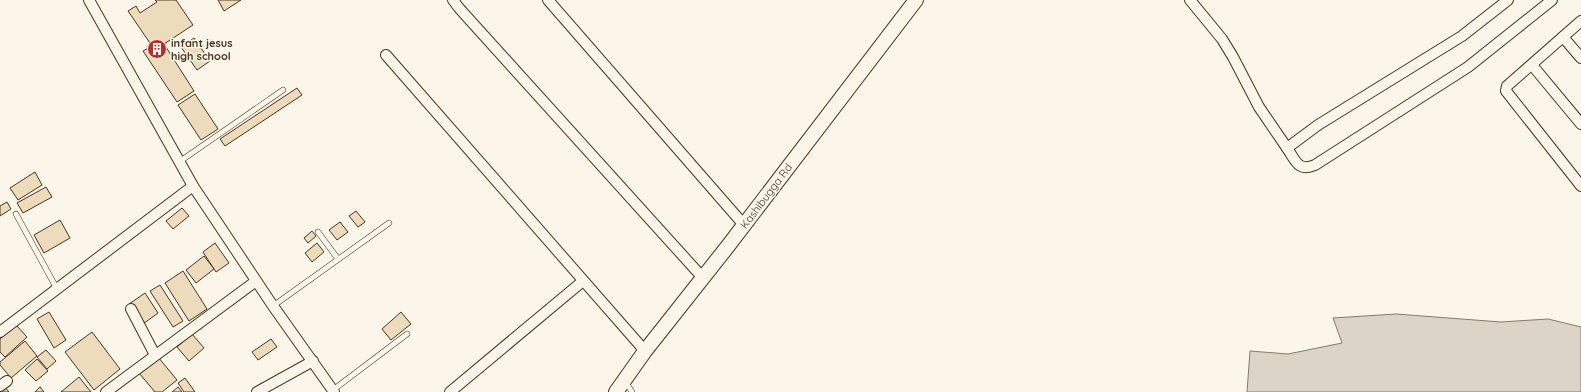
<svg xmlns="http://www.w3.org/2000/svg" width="1581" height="392" font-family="Quicksand,sans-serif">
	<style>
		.water { fill: #dcd4c6; stroke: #887966 }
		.building { fill: #ecdcbc; stroke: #4a3520 }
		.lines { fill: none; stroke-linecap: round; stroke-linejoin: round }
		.service-casing { stroke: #4a3520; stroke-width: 6 }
		.minor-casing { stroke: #4a3520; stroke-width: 12 }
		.secondary-casing { stroke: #4a3520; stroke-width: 16 }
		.service { stroke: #fbf6e9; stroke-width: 5 }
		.minor { stroke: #fbf6e9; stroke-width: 10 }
		.secondary { stroke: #fbf6e9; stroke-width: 14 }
		.labels { text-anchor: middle; stroke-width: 3; stroke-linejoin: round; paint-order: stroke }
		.poi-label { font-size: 11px; font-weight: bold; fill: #4a3520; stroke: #fbf6e9; text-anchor: start }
		.street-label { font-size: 11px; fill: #4a3520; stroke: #fbf6e9 }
	</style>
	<rect width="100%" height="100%" fill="#fbf6e9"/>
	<!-- water -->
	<path class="water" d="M1396,314L1501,322L1548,319L1581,327V392H1247L1250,351L1288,354L1342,343L1333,318Z"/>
	<!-- building -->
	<g class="building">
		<path d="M155,0H176L193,25L164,44L194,91L177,102L143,51L152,46L128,11L136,6L140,13L157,2Z"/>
		<path d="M218,0H241L224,11Z"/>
		<path d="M194,38L210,61L197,70L181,47Z"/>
		<path d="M297,88L302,95L225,146L220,139Z"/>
		<path d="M195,94L218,129L201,140L178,105Z"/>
		<path d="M35,172L42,185L18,200L10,188Z"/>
		<path d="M46,187L52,197L23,213L17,203Z"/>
		<path d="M7,202L11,209L0,216V206Z"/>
		<path d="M182,208L189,216L173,229L166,221Z"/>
		<path d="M356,211L365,222L358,227L349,216Z"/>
		<path d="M60,220L70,238L44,253L34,235Z"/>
		<path d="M340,222L348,232L337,240L329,230Z"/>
		<path d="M312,231L316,236L308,243L304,238Z"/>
		<path d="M215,243L229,263L216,272L203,252Z"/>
		<path d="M317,243L324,252L312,262L305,253Z"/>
		<path d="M204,256L214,269L196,283L186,270Z"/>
		<path d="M183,271L207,309L189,321L165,283Z"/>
		<path d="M160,285L183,321L173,327L150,291Z"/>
		<path d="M145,293L158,313L143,324L129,304Z"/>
		<path d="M49,312L66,340L54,348L37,319Z"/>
		<path d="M401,312L411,324L391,340L382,329Z"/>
		<path d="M16,325L27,337L5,357L0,352V339Z"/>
		<path d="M92,332L120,369L94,390L65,352Z"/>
		<path d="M192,334L204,348L189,361L177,347Z"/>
		<path d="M271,339L277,347L258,360L252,352Z"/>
		<path d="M25,341L37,356L11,378L0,365V362Z"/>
		<path d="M46,350L56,361L47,369L37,357Z"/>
		<path d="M158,357L177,380L162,392H155L139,373Z"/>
		<path d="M37,359L48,371L36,381L25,370Z"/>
		<path d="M79,377L91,392H61Z"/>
		<path d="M185,378L195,392H184L178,383Z"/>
		<path d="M4,386L9,392H0V389Z"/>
		<path d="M40,387L44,392H35Z"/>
		<path d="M178,387L182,392H172Z"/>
	</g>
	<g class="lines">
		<!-- service casing -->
		<g class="service-casing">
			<g id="service">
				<path d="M179,162L283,90"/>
				<path d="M16,214L57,289"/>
				<path d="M318,232L338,259"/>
				<path d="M273,306L389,223"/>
				<path d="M625,381L632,392"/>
				<path d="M333,390L407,334"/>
			</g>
		</g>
		<!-- minor casing -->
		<g class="minor-casing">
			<g id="minor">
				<path d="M89,0L193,186L273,306L334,392"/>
				<path d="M453,0L459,8L703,278"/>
				<path d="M548,0L744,225"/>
				<path d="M1190,0L1222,39L1233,57L1259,107L1287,148L1318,125L1462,36L1508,0"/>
				<path d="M1581,21L1507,86L1506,91L1581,186"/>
				<path d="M1563,37L1581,58"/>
				<path d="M386,55L645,351"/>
				<path d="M1532,65L1581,124"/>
				<path d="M1287,148C1296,161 1298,172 1315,165L1468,67L1552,0"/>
				<path d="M131,309L155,355"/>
				<path d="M0,332L193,186"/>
				<path d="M0,386L7,381"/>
				<path d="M106,392L256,281"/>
				<path d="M257,392L313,361"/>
				<path d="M450,392L583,281"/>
			</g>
		</g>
		<!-- secondary casing -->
		<g class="secondary-casing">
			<path id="secondary" d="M616,392L645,351L728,246L916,0"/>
		</g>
		<!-- service -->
		<use href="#service" class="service"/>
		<!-- minor -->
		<use href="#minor" class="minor"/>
		<!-- secondary -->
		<use href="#secondary" class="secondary"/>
	</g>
	<!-- icons -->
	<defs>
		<g id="building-disc" transform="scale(1)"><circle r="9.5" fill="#c62828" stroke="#fbf6e9"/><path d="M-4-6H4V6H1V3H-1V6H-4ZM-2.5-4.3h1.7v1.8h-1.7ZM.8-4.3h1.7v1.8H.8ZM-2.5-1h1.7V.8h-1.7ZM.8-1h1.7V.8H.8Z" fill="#fff"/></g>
	</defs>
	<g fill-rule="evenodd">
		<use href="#building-disc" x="157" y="49"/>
	</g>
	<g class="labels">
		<!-- poi labels -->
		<g class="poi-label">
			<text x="171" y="47">infant jesus<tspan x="171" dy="13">high school</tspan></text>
		</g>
		<!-- street labels -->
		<g class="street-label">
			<text transform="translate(766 196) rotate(-53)" y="4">Kashibugga Rd</text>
		</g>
	</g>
</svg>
